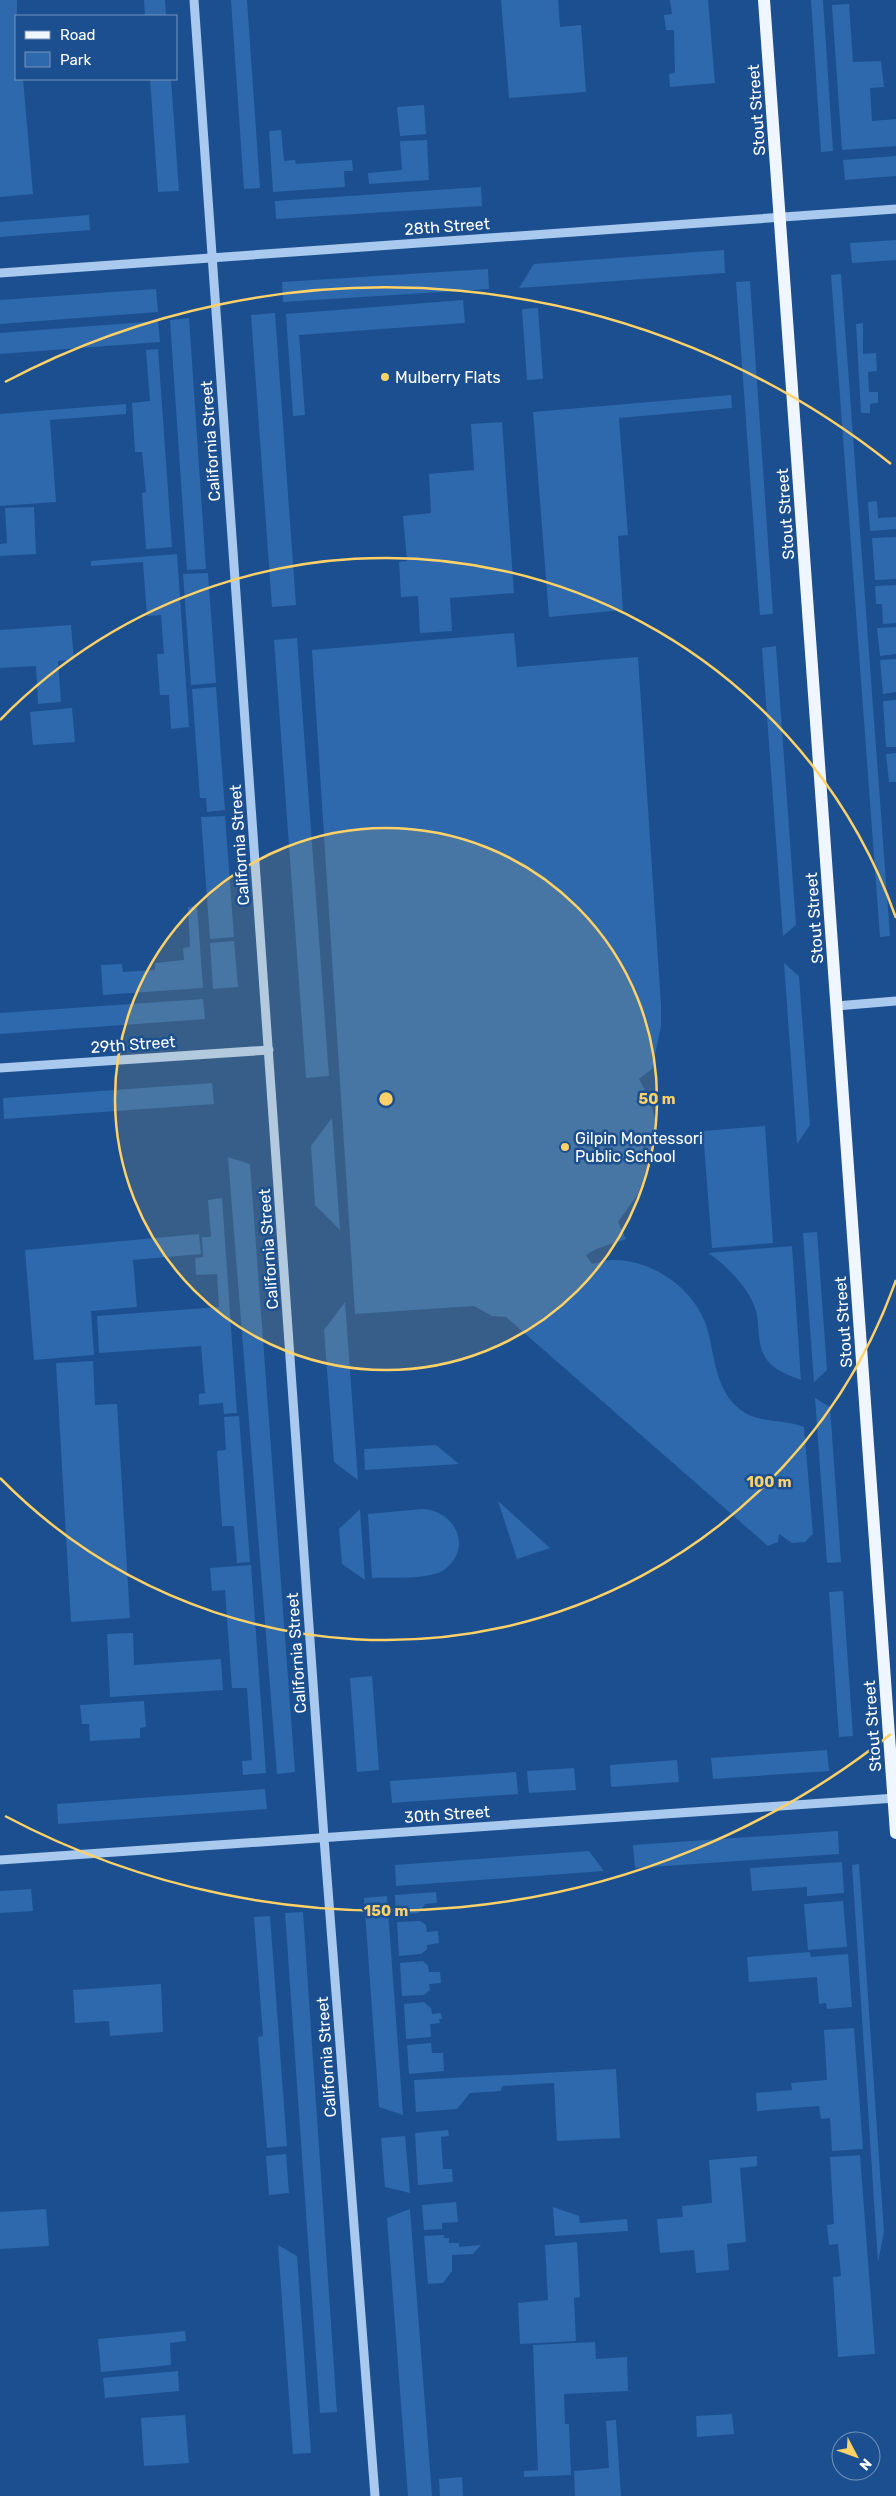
<svg xmlns="http://www.w3.org/2000/svg" width="896" height="2496" font-family="Rubik,sans-serif">
	<style>
		.green { fill: #2e69ad }
		.lines { fill: none; stroke-linecap: round; stroke-linejoin: round }
		.minor { stroke: #a9c9ee; stroke-width: 9 }
		.major { stroke: #f0f6ff; stroke-width: 12 }
		.ring { fill: none; stroke: #ffd166; stroke-width: 2.5 }
		.poi-dot { fill: #ffd166; stroke: #1b4f8f; stroke-width: 2 }
		.labels { text-anchor: middle; stroke-width: 5; stroke-linejoin: round; paint-order: stroke }
		.street-label { font-size: 16px; fill: #fff; stroke: #1b4f8f }
		.poi-label { font-size: 16px; fill: #fff; stroke: #1b4f8f; text-anchor: start }
		.centre { fill: #ffd166; stroke: #1b4f8f; stroke-width: 2.5 }
		.ring-label { font-size: 15px; text-anchor: middle; font-weight: bold; fill: #ffd166; stroke: #1b4f8f; stroke-width: 5; stroke-linejoin: round; paint-order: stroke }
	</style>
	<rect width="100%" height="100%" fill="#1b4f8f"/>
	<!-- green -->
	<g class="green">
		<path d="M0,0H17L16,79H23L33,194L0,197Z"/>
		<path d="M144,0H165L166,16H145Z"/>
		<path d="M231,0H247L260,188L244,189Z"/>
		<path d="M501,0H558L560,27L581,25L586,92L509,98Z"/>
		<path d="M670,0H708L715,83L670,87L669,74L675,73L674,30H666L664,15L672,14Z"/>
		<path d="M811,0H823L833,151L821,152Z"/>
		<path d="M849,4L853,62L881,61L884,87L870,88L872,121L896,119V146L842,150L832,5Z"/>
		<path d="M150,79H171L179,191L158,192Z"/>
		<path d="M424,105L426,134L400,136L397,107Z"/>
		<path d="M281,130L284,161L295,160L296,164L352,160L353,171H344L345,187L273,192L269,131Z"/>
		<path d="M427,140L429,180L369,184L368,173L402,170L400,141Z"/>
		<path d="M896,156V176L845,180L843,160Z"/>
		<path d="M481,187L482,206L276,219L275,201Z"/>
		<path d="M89,215L90,230L0,237V222Z"/>
		<path d="M896,240V260L852,263L850,243Z"/>
		<path d="M724,250L725,273L519,288L534,264Z"/>
		<path d="M488,269L489,289L283,302L282,282Z"/>
		<path d="M841,274L890,936L880,937L831,275Z"/>
		<path d="M750,281L773,614L760,615L736,282Z"/>
		<path d="M156,289L158,312L0,324V300Z"/>
		<path d="M463,300L465,323L299,335L305,415L293,416L286,314Z"/>
		<path d="M538,308L543,379L527,380L522,309Z"/>
		<path d="M275,313L296,605L272,607L251,315Z"/>
		<path d="M189,318L206,569L187,570L170,320Z"/>
		<path d="M158,321L160,342L0,354V333Z"/>
		<path d="M863,323V354L876,353L877,371L868,372L869,392H878V403L870,404V413H861L856,324Z"/>
		<path d="M158,349L172,547L146,549L142,493L146,492L142,452H135L132,403L150,401L146,350Z"/>
		<path d="M731,395L732,408L619,418L628,535L618,536L623,610L549,617L533,412Z"/>
		<path d="M126,404V414L50,420L56,502L0,506V414Z"/>
		<path d="M502,422L514,593L450,598L452,631L420,633L418,596L401,597L399,562L407,561L403,516L431,513L429,474L474,470L471,424Z"/>
		<path d="M877,501L878,518L896,517V529L870,531L868,502Z"/>
		<path d="M34,507L36,554L0,556V544L7,543L5,508Z"/>
		<path d="M896,537V579L875,580L872,538Z"/>
		<path d="M177,554L189,727L171,729L169,695H160L157,654H164L161,615L147,616L143,562L91,566V561Z"/>
		<path d="M208,573L216,683L191,685L183,574Z"/>
		<path d="M896,585V623L883,624L882,604H876L875,586Z"/>
		<path d="M71,625L74,660L58,661L61,702L38,704L36,666L0,668V630Z"/>
		<path d="M896,627V654L880,656L877,628Z"/>
		<path d="M514,633L517,667L638,657L661,1005V1026L652,1069L639,1079L650,1100L656,1123L653,1150L638,1194L618,1222L626,1239L596,1249L586,1255L592,1264C598,1263 604,1260 610,1260C649,1258 691,1286 705,1322C715,1350 713,1384 736,1406C756,1425 780,1418 804,1427L813,1534L805,1542L792,1543L779,1534L778,1542L768,1546L506,1317L492,1316L474,1306L355,1314L312,650Z"/>
		<path d="M297,638L329,1076L306,1078L274,640Z"/>
		<path d="M776,646L796,925L783,936L762,648Z"/>
		<path d="M896,659V692L883,694L880,660Z"/>
		<path d="M216,687L225,810L207,812L206,798H200L192,689Z"/>
		<path d="M896,700V747H886L883,701Z"/>
		<path d="M72,708L75,742L33,745L30,712Z"/>
		<path d="M896,753V782H889L886,754Z"/>
		<path d="M225,816L234,937L210,939L201,817Z"/>
		<path d="M197,906L203,988L103,995L101,965L122,964L123,972L155,970V963L184,960L183,948L190,947L188,907Z"/>
		<path d="M234,941L238,987L213,989L210,943Z"/>
		<path d="M784,963L799,976L810,1125L797,1144Z"/>
		<path d="M203,999L205,1019L0,1034V1013Z"/>
		<path d="M212,1083L214,1104L4,1119L3,1098Z"/>
		<path d="M332,1118L340,1230L315,1205L311,1146Z"/>
		<path d="M765,1126L773,1243L712,1248L703,1131Z"/>
		<path d="M228,1157L250,1164L295,1772L277,1774Z"/>
		<path d="M222,1198L237,1413L224,1414L223,1403L199,1405V1394L205,1393L201,1346L99,1353L97,1316L219,1307L217,1274L196,1275L195,1258L203,1257L202,1237H211L208,1200Z"/>
		<path d="M817,1232L827,1370L814,1382L803,1233Z"/>
		<path d="M199,1234L201,1254L133,1260L137,1307L91,1311L94,1355L34,1360L25,1250Z"/>
		<path d="M792,1246L801,1380C776,1371 761,1363 759,1336C758,1325 758,1314 754,1305C745,1284 726,1265 708,1253Z"/>
		<path d="M345,1302L358,1480L334,1462L324,1330Z"/>
		<path d="M93,1361L95,1405L117,1404L130,1618L71,1622L56,1363Z"/>
		<path d="M815,1398L830,1407L841,1562L827,1563Z"/>
		<path d="M239,1416L250,1562L237,1563L234,1526H222L217,1451L226,1450L224,1417Z"/>
		<path d="M436,1445L459,1464L365,1470L364,1449Z"/>
		<path d="M498,1501L550,1548L517,1559Z"/>
		<path d="M360,1509L365,1580L342,1564L339,1529Z"/>
		<path d="M422,1509C455,1510 474,1548 444,1570C430,1580 390,1577 372,1578L368,1514Z"/>
		<path d="M251,1565L266,1773L243,1775L242,1761L252,1760L247,1688H232L225,1590L212,1591L210,1568Z"/>
		<path d="M843,1591L853,1736L839,1737L829,1592Z"/>
		<path d="M133,1633L134,1665L221,1659L223,1690L110,1697L107,1634Z"/>
		<path d="M372,1676L379,1770L357,1772L350,1678Z"/>
		<path d="M144,1701L146,1727L140,1728V1738L90,1741L89,1724H82L80,1705Z"/>
		<path d="M827,1750L829,1771L713,1779L711,1758Z"/>
		<path d="M677,1760L679,1782L611,1787L610,1765Z"/>
		<path d="M574,1768L576,1790L529,1793L527,1771Z"/>
		<path d="M516,1772L518,1794L392,1803L390,1781Z"/>
		<path d="M265,1789L267,1809L58,1824L57,1804Z"/>
		<path d="M838,1831L839,1854L635,1868L633,1845Z"/>
		<path d="M589,1851L604,1871L396,1886L395,1865Z"/>
		<path d="M842,1862L844,1893L807,1896V1887L752,1891L750,1868Z"/>
		<path d="M859,1864L884,2232L878,2262L852,1865Z"/>
		<path d="M31,1889L33,1911L0,1913V1891Z"/>
		<path d="M436,1892L437,1903L425,1904L419,1913L396,1915L395,1895Z"/>
		<path d="M387,1896L403,2115L379,2107L364,1898Z"/>
		<path d="M843,1901L847,1947L808,1950L804,1904Z"/>
		<path d="M303,1912L337,2412L320,2413L285,1913Z"/>
		<path d="M270,1916L287,2146L267,2148L258,2037L263,2036L254,1917Z"/>
		<path d="M420,1921L426,1925L427,1932L438,1931L439,1943L427,1945V1949L421,1954L399,1956L397,1922Z"/>
		<path d="M810,1952L811,1957L848,1954L852,2007L827,2009L826,2003L819,2004L817,1977L749,1982L747,1957Z"/>
		<path d="M423,1961L428,1966L429,1972H440L441,1983L429,1984L430,1990L424,1995L402,1996L400,1963Z"/>
		<path d="M161,1984L163,2032L110,2036L109,2021L75,2023L73,1990Z"/>
		<path d="M424,2002L431,2008L432,2014L441,2013L442,2019H439L440,2023L430,2024L431,2037L406,2039L404,2004Z"/>
		<path d="M854,2028L863,2149L832,2151L830,2118L821,2119L819,2106L757,2111L756,2093L792,2090L791,2083L827,2080L824,2030Z"/>
		<path d="M431,2043L432,2053H443L444,2071L409,2074L407,2045Z"/>
		<path d="M616,2069L620,2138L557,2141L554,2083L502,2086L501,2091L470,2093L457,2109L416,2112L414,2080Z"/>
		<path d="M448,2130L449,2136L441,2137L443,2169H452L453,2182L418,2185L415,2133Z"/>
		<path d="M405,2136L410,2193L385,2187L381,2138Z"/>
		<path d="M286,2154L289,2193L269,2195L266,2156Z"/>
		<path d="M860,2155L875,2354L838,2357L833,2277L841,2276L838,2244L829,2245L827,2225L834,2224L830,2157Z"/>
		<path d="M757,2156V2166L740,2168L746,2242L727,2244L729,2270L696,2273L694,2250L660,2253L657,2219L683,2217L682,2206L712,2203L709,2160Z"/>
		<path d="M456,2202L458,2222L442,2223V2229L424,2230L422,2205Z"/>
		<path d="M553,2207L579,2216L580,2223L627,2219L628,2231L555,2236Z"/>
		<path d="M46,2209L49,2246L0,2249V2212Z"/>
		<path d="M410,2209L432,2496H408L387,2218Z"/>
		<path d="M444,2235V2238H449V2243H459V2247L481,2245L473,2254L452,2255V2271L443,2283L428,2284L424,2236Z"/>
		<path d="M577,2242L580,2297L574,2298L576,2341L520,2344L518,2303L548,2300L545,2245Z"/>
		<path d="M278,2245L297,2256L311,2453L293,2454Z"/>
		<path d="M185,2331L186,2341L170,2343L171,2365L101,2372L98,2339Z"/>
		<path d="M595,2342L596,2359L627,2357L628,2391L564,2394L565,2424H569L571,2475L524,2477V2471L538,2470L533,2345Z"/>
		<path d="M178,2371L179,2391L105,2398L103,2378Z"/>
		<path d="M732,2414L734,2434L697,2437L696,2416Z"/>
		<path d="M185,2415L189,2463L144,2466L141,2418Z"/>
		<path d="M616,2420L621,2496H575L574,2471L609,2468L606,2421Z"/>
		<path d="M462,2477L463,2496H440L439,2479Z"/>
	</g>
	<g class="lines">
		<!-- minor -->
		<g class="minor">
			<path d="M194,0L324,1838L375,2496"/>
			<path d="M0,273L896,209"/>
			<path d="M836,1006L896,1001"/>
			<path d="M0,1068L269,1050"/>
			<path d="M0,1860L896,1798"/>
		</g>
		<!-- major -->
		<path class="major" d="M764,0L896,1833"/>
	</g>
	<!-- distance rings -->
	<circle cx="386" cy="1099" r="271" fill="#ffd166" fill-opacity=".12"/>
	<g class="ring">
		<circle cx="386" cy="1099" r="271"/>
		<path d="M896 1280A541 541 0 0 1 0 1478M0 720A541 541 0 0 1 896 918"/>
		<path d="M891 1734A812 812 0 0 1 5 1816M5 382A812 812 0 0 1 891 464"/>
	</g>
	<!-- markers -->
	<g class="poi-dot">
		<circle cx="385" cy="377" r="5"/>
		<circle cx="565" cy="1147" r="5"/>
	</g>
	<g class="labels">
		<!-- street labels -->
		<g class="street-label">
			<text transform="translate(756 110) rotate(-94)" y="6">Stout Street</text>
			<text transform="translate(447 226) rotate(-4)" y="6">28th Street</text>
			<text transform="translate(210 441) rotate(-94)" y="6">California Street</text>
			<text transform="translate(785 514) rotate(-94)" y="6">Stout Street</text>
			<text transform="translate(239 845) rotate(-94)" y="6">California Street</text>
			<text transform="translate(814 918) rotate(-94)" y="6">Stout Street</text>
			<text transform="translate(133 1044) rotate(-4)" y="6">29th Street</text>
			<text transform="translate(268 1249) rotate(-94)" y="6">California Street</text>
			<text transform="translate(843 1322) rotate(-94)" y="6">Stout Street</text>
			<text transform="translate(296 1653) rotate(-94)" y="6">California Street</text>
			<text transform="translate(872 1726) rotate(-94)" y="6">Stout Street</text>
			<text transform="translate(447 1814) rotate(-4)" y="6">30th Street</text>
			<text transform="translate(326 2057) rotate(-94)" y="6">California Street</text>
		</g>
		<!-- poi labels -->
		<g class="poi-label">
			<text x="395" y="383">Mulberry Flats</text>
			<text x="575" y="1144">Gilpin Montessori<tspan x="575" dy="18">Public School</tspan></text>
		</g>
	</g>
	<circle cx="386" cy="1099" r="8" class="centre"/>
	<g class="ring-label">
		<text x="657" y="1104">50 m</text>
		<text x="769" y="1487">100 m</text>
		<text x="386" y="1916">150 m</text>
	</g>
	<!-- legend -->
	<rect x="15" y="15" width="162" height="65" fill="#1b4f8f" stroke="#7695bc"/>
	<rect x="25" y="31" width="25" height="8" fill="#f0f6ff" stroke="#7695bc"/>
	<text x="60" y="40" font-size="15" fill="#ffffff">Road</text>
	<rect x="25" y="52" width="25" height="15" fill="#2e69ad" stroke="#7695bc"/>
	<text x="60" y="65" font-size="15" fill="#ffffff">Park</text>
	<!-- north arrow -->
	<g transform="translate(856 2456) rotate(131)"><circle r="24" fill="#1b4f8f" stroke="#7695bc"/>
	<path d="M0-4L9 19L0 12L-9 19Z" fill="#ffd166"/>
	<text y="-8" font-size="14" font-weight="bold" text-anchor="middle" fill="#ffffff">N</text>
	</g>
</svg>
